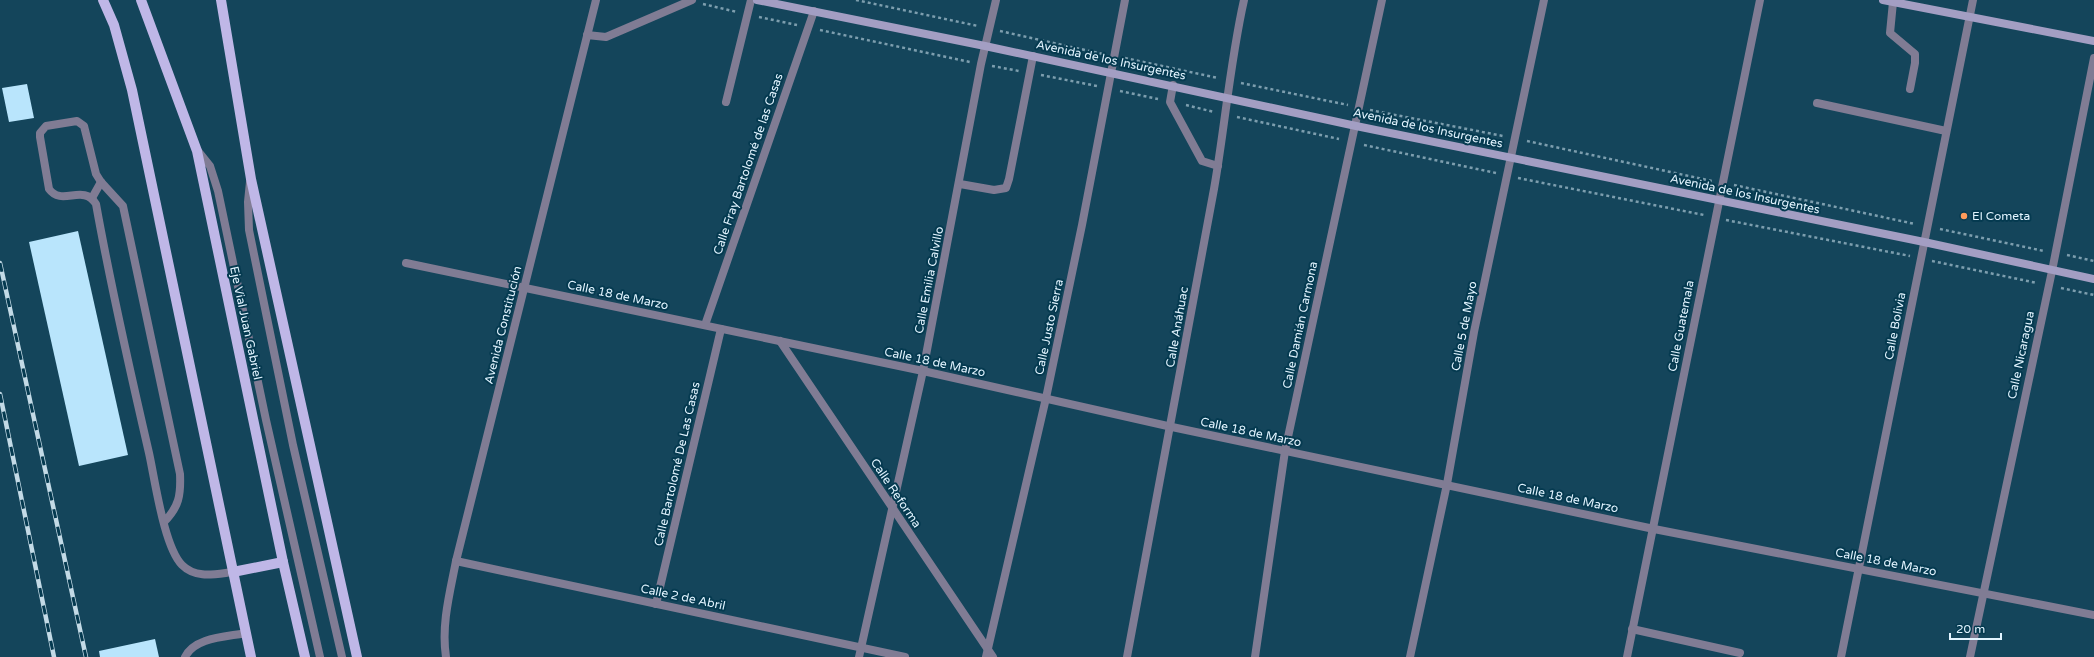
<svg xmlns="http://www.w3.org/2000/svg" width="2094" height="657" font-family="'Varela Round',sans-serif">
	<style>
		.building { fill: #b9e5fc }
		.lines { fill: none; stroke-linecap: round; stroke-linejoin: round }
		.path { stroke: #7d9eae; stroke-width: 2.5; stroke-dasharray: 3 3; stroke-linecap: butt }
		.service { stroke: #807c94; stroke-width: 8 }
		.minor { stroke: #807c94; stroke-width: 8 }
		.tertiary { stroke: #807c94; stroke-width: 8 }
		.secondary { stroke: #a39ec3; stroke-width: 8 }
		.primary { stroke: #bfb7e7; stroke-width: 10 }
		.rail-casing { stroke: #c3dae6; stroke-width: 4.5 }
		.rail { stroke: #053a50; stroke-width: 3; stroke-dasharray: 9; stroke-linecap: butt }
		.poi-dot { fill: #ff9b5b; stroke: #053a50; stroke-width: 1.5 }
		.labels { text-anchor: middle; stroke-width: 4; stroke-linejoin: round; paint-order: stroke }
		.street-label { font-size: 12px; fill: #e2f4ff; stroke: #053a50 }
		.poi-label { font-size: 12px; fill: #e2f4ff; stroke: #053a50; text-anchor: start }
	</style>
	<rect width="100%" height="100%" fill="#14455b"/>
	<!-- building -->
	<g class="building">
		<path d="M27,84L34,118L9,122L2,88Z"/>
		<path d="M78,231L128,455L79,466L29,242Z"/>
		<path d="M155,639L159,657H100L99,651Z"/>
	</g>
	<g class="lines">
		<!-- path -->
		<g class="path">
			<path d="M856,0L978,26"/>
			<path d="M703,4L737,12"/>
			<path d="M759,17L797,25"/>
			<path d="M820,30L970,62"/>
			<path d="M1000,31L1103,54"/>
			<path d="M1125,58L1218,78"/>
			<path d="M992,66L1019,71"/>
			<path d="M1041,75L1097,86"/>
			<path d="M1241,83L1348,105"/>
			<path d="M1120,91L1158,99"/>
			<path d="M1186,105L1214,112"/>
			<path d="M1370,110L1503,136"/>
			<path d="M1237,117L1339,139"/>
			<path d="M1527,141L1712,181"/>
			<path d="M1364,145L1496,173"/>
			<path d="M1518,178L1704,215"/>
			<path d="M1734,185L1915,224"/>
			<path d="M1726,220L1910,256"/>
			<path d="M1940,229L2044,251"/>
			<path d="M2067,255L2094,261"/>
			<path d="M1932,261L2037,283"/>
			<path d="M2061,288L2094,295"/>
		</g>
		<!-- service -->
		<g class="service">
			<path d="M1893,2L1890,33L1915,54V63L1910,89"/>
			<path d="M587,35L606,37L692,0"/>
			<path d="M1173,85L1170,102L1202,161L1218,166"/>
			<path d="M726,102L751,0"/>
			<path d="M1817,103L1946,131"/>
			<path d="M198,151L210,166L218,191L266,420L320,657"/>
			<path d="M250,182L248,202L249,230L293,445L342,657"/>
			<path d="M960,184L994,190L1006,188L1009,179L1033,56"/>
			<path d="M92,198L101,182"/>
			<path d="M164,522C179,507 181,495 180,474L123,206L101,182L96,174L84,126L77,121L46,126L40,133V137L49,189C62,207 83,183 96,204C111,288 130,371 149,453C155,480 164,547 182,565C196,579 215,574 233,572"/>
			<path d="M1632,629L1740,653"/>
			<path d="M185,657C195,637 226,637 246,633"/>
		</g>
		<!-- minor -->
		<g class="minor">
			<path d="M406,263L923,371L1172,427L1654,529L2094,615"/>
			<path d="M705,325L814,11"/>
			<path d="M780,341L993,657"/>
			<path d="M456,561L905,657"/>
			<path d="M656,604L721,329"/>
			<path d="M859,657L923,371L981,64L996,0"/>
			<path d="M986,657L1046,398L1082,225L1125,0"/>
			<path d="M1127,657C1157,501 1186,345 1214,189C1225,126 1230,62 1244,0"/>
			<path d="M1255,657L1285,451L1382,0"/>
			<path d="M1410,657L1447,484L1474,332L1544,0"/>
			<path d="M1627,657C1672,438 1714,219 1760,0"/>
			<path d="M1841,657L1973,0"/>
			<path d="M1970,657L2052,271L2094,58"/>
		</g>
		<!-- tertiary -->
		<path class="tertiary" d="M446,657C441,625 450,592 456,561L596,0"/>
		<!-- secondary -->
		<g class="secondary">
			<path d="M757,0L985,46L1356,126L1924,242L2094,279"/>
			<path d="M1883,0L2094,41"/>
		</g>
		<!-- primary -->
		<g class="primary">
			<path d="M103,0L114,25L132,90L251,657"/>
			<path d="M141,0L197,151L283,562L305,657"/>
			<path d="M221,0L251,179L357,657"/>
			<path d="M233,572L283,562"/>
		</g>
		<!-- rail casing -->
		<g class="rail-casing">
			<g id="rail">
				<path d="M0,263L86,657"/>
				<path d="M0,394L54,657"/>
			</g>
		</g>
		<!-- rail -->
		<use href="#rail" class="rail"/>
	</g>
	<!-- markers -->
	<circle class="poi-dot" cx="1964" cy="216" r="4"/>
	<g class="labels">
		<!-- street labels -->
		<g class="street-label">
			<text transform="translate(1111 60) rotate(12)" y="4">Avenida de los Insurgentes</text>
			<text transform="translate(1428 128) rotate(12)" y="4">Avenida de los Insurgentes</text>
			<text transform="translate(748 164) rotate(-71)" y="4">Calle Fray Bartolomé de las Casas</text>
			<text transform="translate(1745 194) rotate(12)" y="4">Avenida de los Insurgentes</text>
			<text transform="translate(929 280) rotate(-79)" y="4">Calle Emilia Calvillo</text>
			<text transform="translate(618 295) rotate(12)" y="4">Calle 18 de Marzo</text>
			<text transform="translate(246 323) rotate(78)" y="4">Eje Vial Juan Gabriel</text>
			<text transform="translate(503 325) rotate(-76)" y="4">Avenida Constitución</text>
			<text transform="translate(1300 325) rotate(-78)" y="4">Calle Damián Carmona</text>
			<text transform="translate(1464 326) rotate(-79)" y="4">Calle 5 de Mayo</text>
			<text transform="translate(1681 326) rotate(-79)" y="4">Calle Guatemala</text>
			<text transform="translate(1895 326) rotate(-79)" y="4">Calle Bolivia</text>
			<text transform="translate(1049 327) rotate(-78)" y="4">Calle Justo Sierra</text>
			<text transform="translate(1177 327) rotate(-80)" y="4">Calle Anáhuac</text>
			<text transform="translate(2021 355) rotate(-78)" y="4">Calle Nicaragua</text>
			<text transform="translate(935 362) rotate(12)" y="4">Calle 18 de Marzo</text>
			<text transform="translate(1251 432) rotate(12)" y="4">Calle 18 de Marzo</text>
			<text transform="translate(677 464) rotate(-77)" y="4">Calle Bartolomé De Las Casas</text>
			<text transform="translate(896 493) rotate(56)" y="4">Calle Reforma</text>
			<text transform="translate(1568 498) rotate(12)" y="4">Calle 18 de Marzo</text>
			<text transform="translate(1886 562) rotate(11)" y="4">Calle 18 de Marzo</text>
			<text transform="translate(683 597) rotate(12)" y="4">Calle 2 de Abril</text>
		</g>
		<!-- poi labels -->
		<g class="poi-label">
			<text x="1972" y="220">El Cometa</text>
		</g>
	</g>
	<!-- scale -->
	<path d="M1950 633v6h51v-6" fill="none" stroke="#e2f4ff" stroke-width="2"/>
	<text x="1956" y="633" font-size="12" fill="#e2f4ff" stroke="#053a50" stroke-width="3" paint-order="stroke">20 m</text>
</svg>
